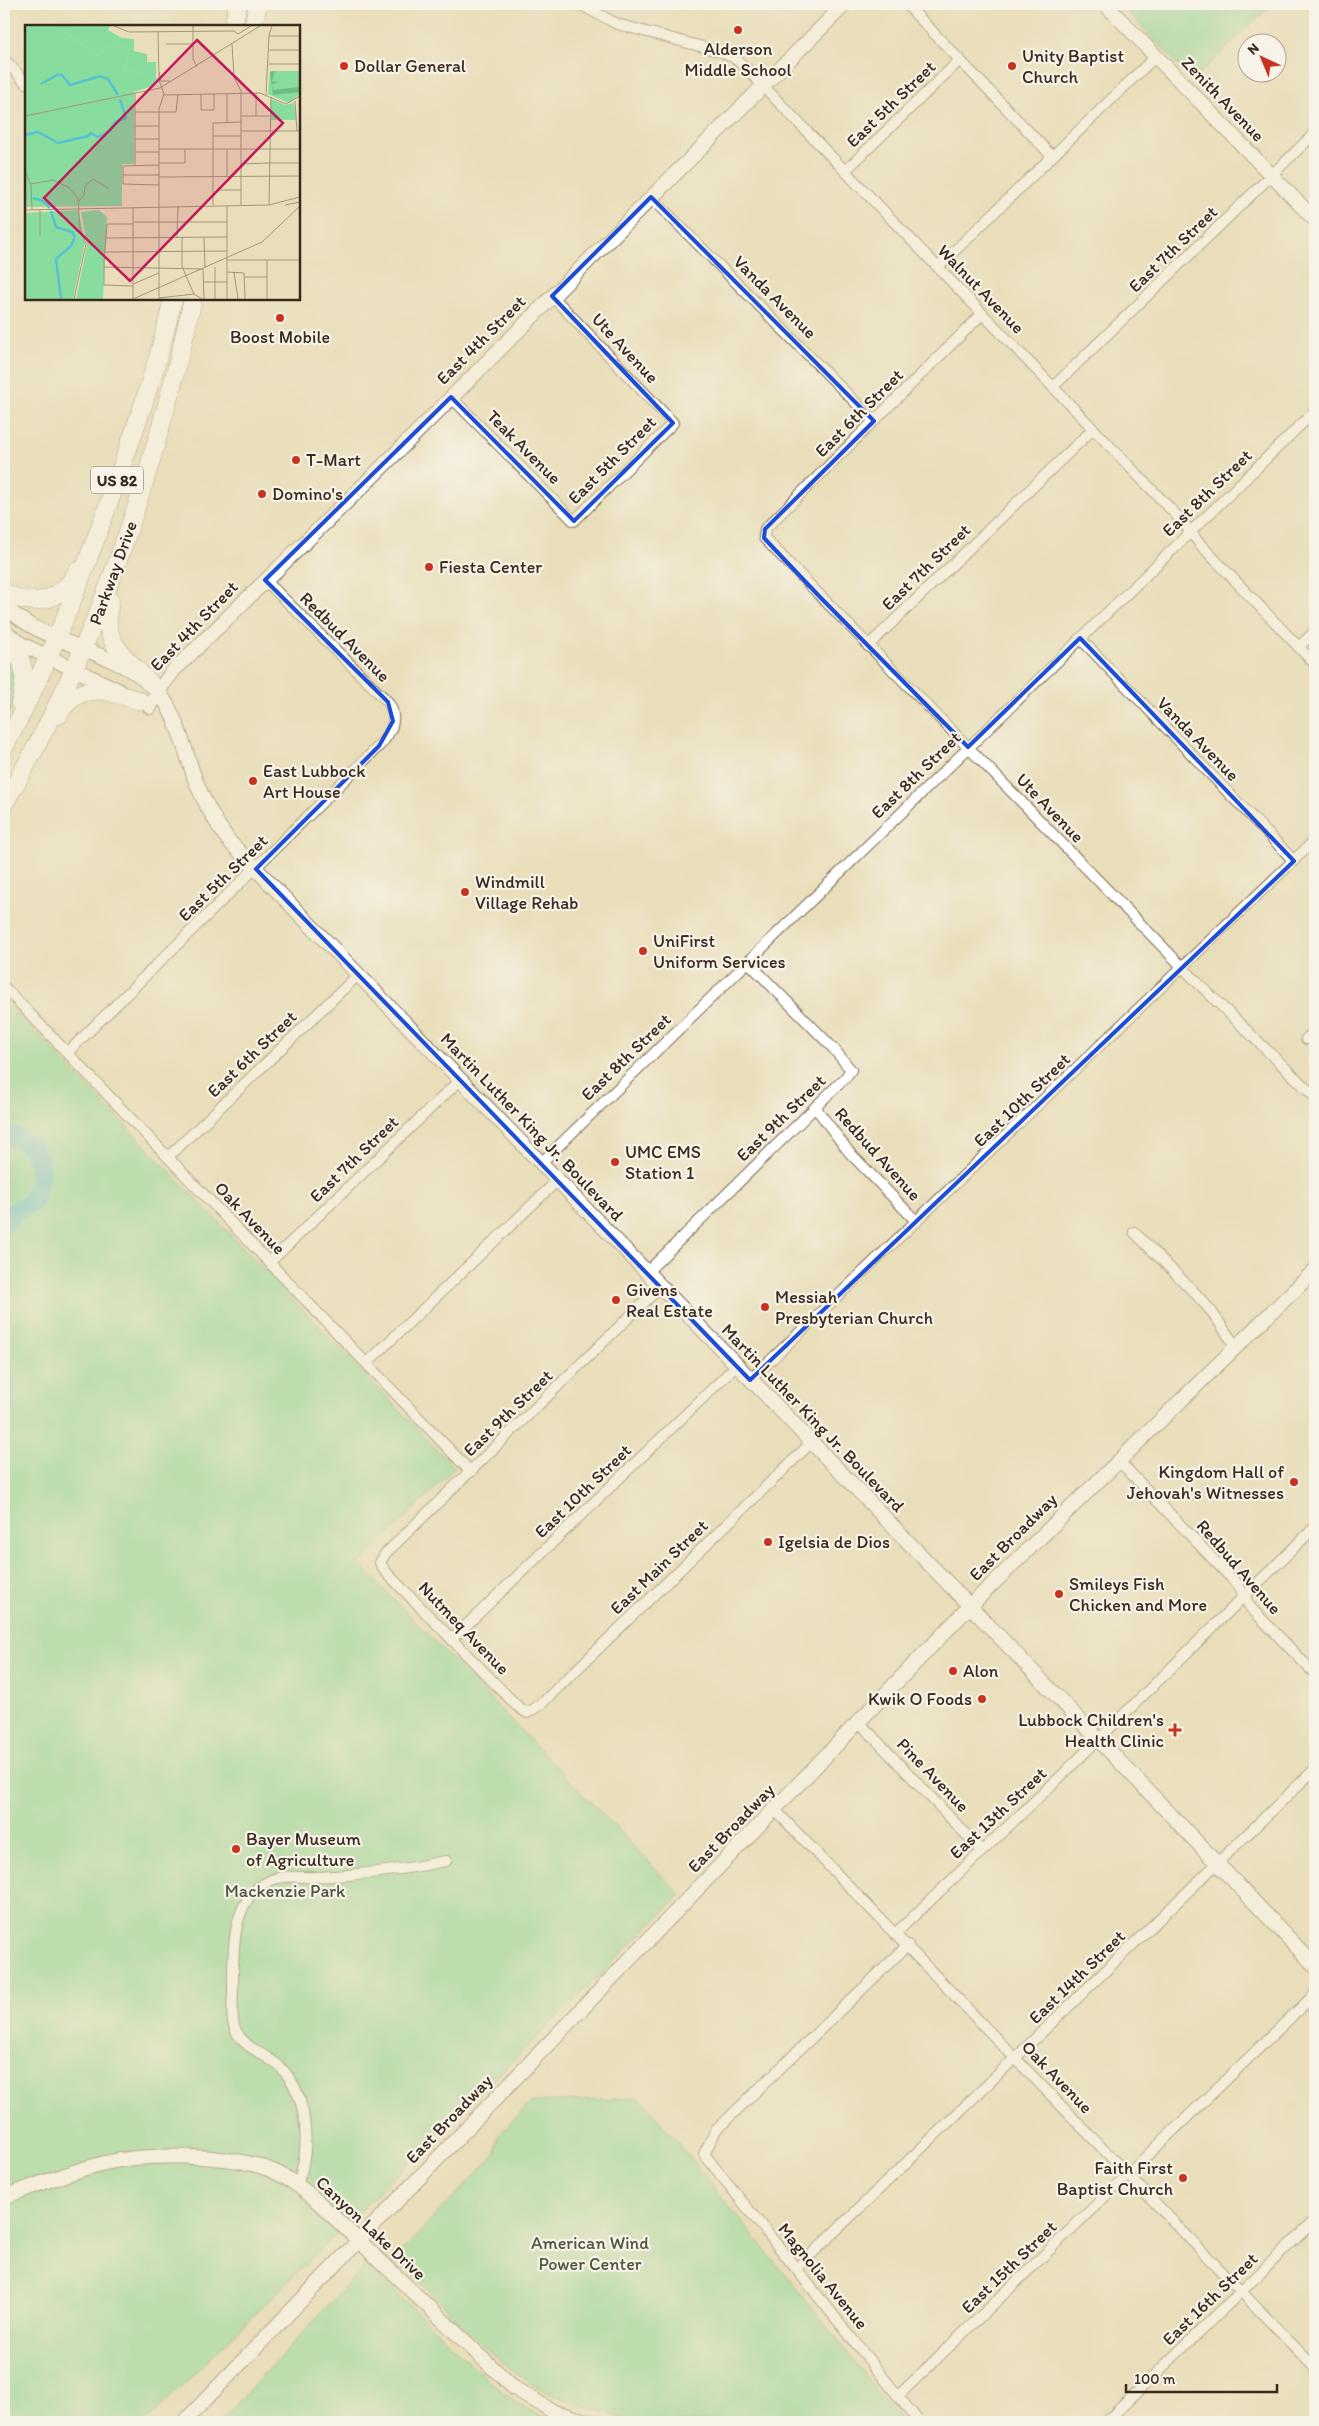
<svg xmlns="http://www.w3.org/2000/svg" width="1319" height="2426" font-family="Itim,sans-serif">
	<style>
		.green { fill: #88dc9e; stroke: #62835e }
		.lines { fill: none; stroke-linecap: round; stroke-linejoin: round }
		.river { stroke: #56c2d0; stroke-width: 19 }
		.street-casing { stroke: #786954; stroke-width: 12 }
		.secondary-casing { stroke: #786954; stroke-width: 16 }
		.highway-casing { stroke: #786954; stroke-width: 19 }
		.street { stroke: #fff; stroke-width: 10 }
		.secondary { stroke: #fff; stroke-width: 14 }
		.highway { stroke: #fff; stroke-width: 18 }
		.marked { fill: none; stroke: #1d4ed8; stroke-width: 4; stroke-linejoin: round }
		.poi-dot { fill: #c8321e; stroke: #f7f3e8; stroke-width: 2 }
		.labels { text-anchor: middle; stroke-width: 4.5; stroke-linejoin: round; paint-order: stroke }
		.shield { fill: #f7f3e8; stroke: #73665b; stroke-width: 1 }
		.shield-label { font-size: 16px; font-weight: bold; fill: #3b2a1e }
		.poi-label { font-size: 18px; fill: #3b2a1e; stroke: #f7f3e8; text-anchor: start }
		.street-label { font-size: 18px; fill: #3b2a1e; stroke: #f7f3e8 }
		.park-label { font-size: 18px; fill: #4e563e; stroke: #f7f3e8 }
		.inset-river { fill: none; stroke: #56c2d0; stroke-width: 2.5 }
		.inset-road { fill: none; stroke: #a3967b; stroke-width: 1 }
		.view { fill: #c2185b; fill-opacity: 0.15; stroke: #c2185b; stroke-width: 2.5 }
		.inset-edge { fill: none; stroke: #3b2a1e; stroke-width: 2.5 }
	</style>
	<rect width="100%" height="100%" fill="#f7f3e8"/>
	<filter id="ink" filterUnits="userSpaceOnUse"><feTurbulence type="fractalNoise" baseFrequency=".02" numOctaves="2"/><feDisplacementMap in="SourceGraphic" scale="10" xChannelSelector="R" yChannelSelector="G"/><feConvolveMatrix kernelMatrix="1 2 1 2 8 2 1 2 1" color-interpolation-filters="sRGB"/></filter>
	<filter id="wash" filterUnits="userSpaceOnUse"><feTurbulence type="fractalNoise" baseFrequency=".0096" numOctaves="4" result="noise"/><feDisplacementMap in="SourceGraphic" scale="20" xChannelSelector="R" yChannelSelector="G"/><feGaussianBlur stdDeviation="1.12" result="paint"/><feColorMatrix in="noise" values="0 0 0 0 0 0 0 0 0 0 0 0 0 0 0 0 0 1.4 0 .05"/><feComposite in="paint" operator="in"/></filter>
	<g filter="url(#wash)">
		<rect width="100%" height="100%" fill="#e9deb9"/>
		<!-- green -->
		<g class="green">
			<path d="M1120,4H1272L1193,80Z"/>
			<path d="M4,643L21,681L4,727Z"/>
			<path d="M4,999L455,1468L359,1564L681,1895L145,2422H4Z"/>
			<path d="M641,2098L822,2320L901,2422H632C606,2411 578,2406 552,2395C499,2371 438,2299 396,2257L496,2153L498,2136L531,2102Z"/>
			<path d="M366,2264L484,2376L519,2404L554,2422H220Z"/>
		</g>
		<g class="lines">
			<!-- river -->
			<g class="river">
				<path d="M4,1134C44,1144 45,1169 33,1202L15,1211L4,1225"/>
				<path d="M4,1379V1407"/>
			</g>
		</g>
	</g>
	<g filter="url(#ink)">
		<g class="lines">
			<!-- street casing -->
			<g class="street-casing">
				<g id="street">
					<path d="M579,4L617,24L718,51L733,57L743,65L1182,521L1199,543L1315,664"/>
					<path d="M906,4L1052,156"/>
					<path d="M4,59L26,83"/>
					<path d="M845,171L960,60"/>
					<path d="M651,197L874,421"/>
					<path d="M938,267L1155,57"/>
					<path d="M982,314L765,529L764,538L1200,985L1315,1097"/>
					<path d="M1053,387L1315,133"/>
					<path d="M451,397L574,521L673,423L552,296"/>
					<path d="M1080,638L1294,861"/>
					<path d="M868,646L1093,429"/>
					<path d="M1299,647L1315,631"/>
					<path d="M4,987L471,1472"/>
					<path d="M1306,1039L1315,1031"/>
					<path d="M67,1053L379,746C391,733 399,719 388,702L265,580"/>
					<path d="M815,1107L849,1152L917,1222"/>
					<path d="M168,1157L358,975"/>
					<path d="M541,1163L1315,411"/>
					<path d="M1134,1232L1196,1294L1212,1312L1236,1347"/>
					<path d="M270,1262L460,1080"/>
					<path d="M646,1273L845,1078L851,1070L833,1048L748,962"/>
					<path d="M660,1287L385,1554L380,1563L385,1571L517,1706L527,1713L540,1705L811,1443"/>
					<path d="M367,1363L558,1180"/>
					<path d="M750,1380L1315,840"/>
					<path d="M1118,1460L1238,1585L1250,1607L1315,1674"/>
					<path d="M452,1639L736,1366"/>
					<path d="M859,1722L982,1851"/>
					<path d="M775,1810L1315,2368"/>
					<path d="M896,1933L1060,1777L1315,1527"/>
					<path d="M908,1945L716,2130L704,2154L919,2422"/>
					<path d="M297,2185C311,2149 309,2095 280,2067C266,2054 245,2049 236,2031C230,2020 233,2002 233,1990C233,1955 230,1898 269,1881C284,1874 302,1878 318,1877C361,1875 403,1870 446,1861"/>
					<path d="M796,2269L1315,1769"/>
					<path d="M898,2396L1315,1994"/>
					<path d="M1106,2422L1315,2220"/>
				</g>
			</g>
			<!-- secondary casing -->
			<g class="secondary-casing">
				<g id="secondary">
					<path d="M1105,4L1315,220"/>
					<path d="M4,605C41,644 109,649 150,683C175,704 185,752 196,782C205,804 215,822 229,841C591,1216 956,1588 1315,1966"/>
					<path d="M8,634L21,644L118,690"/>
					<path d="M150,707L158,691L174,670L375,474L845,4"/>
					<path d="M4,2197C37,2185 71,2171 105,2163C145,2153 229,2154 268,2169C287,2176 303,2189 318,2202L514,2388L554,2412L589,2422"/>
					<path d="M184,2422L971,1605L1315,1270"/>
				</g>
			</g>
			<!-- highway casing -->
			<g class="highway-casing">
				<g id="highway">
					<path d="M233,26L238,4"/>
					<path d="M253,26L258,4"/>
					<path d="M4,592C32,609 62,601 77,571"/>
					<path d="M110,601C100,643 125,656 150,683"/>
					<path d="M4,633C23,659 29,671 20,703"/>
					<path d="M59,715C78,679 110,691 140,701"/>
					<path d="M4,748C48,666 81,581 112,494C135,430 158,365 173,299"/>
					<path d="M4,804C97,647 153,476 193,299"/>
				</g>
			</g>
			<!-- street -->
			<use href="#street" class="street"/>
			<!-- secondary -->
			<use href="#secondary" class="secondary"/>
			<!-- highway -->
			<use href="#highway" class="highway"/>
		</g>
	</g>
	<!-- marked area -->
	<path d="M0 0H1319V2426H0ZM651,197L874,421L765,529L764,538L819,596L968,747L1080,638L1294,861L750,1380L256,869L379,746L393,721L388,702L265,580L451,397L574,521L673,423L552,296Z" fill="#e9deb9" fill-opacity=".55" fill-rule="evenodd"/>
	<path class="marked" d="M651,197L874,421L765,529L764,538L819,596L968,747L1080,638L1294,861L750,1380L256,869L379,746L393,721L388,702L265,580L451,397L574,521L673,423L552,296Z"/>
	<!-- markers -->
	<g class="poi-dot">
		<circle cx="738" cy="30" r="5"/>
		<circle cx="344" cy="66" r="5"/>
		<circle cx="1012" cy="66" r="5"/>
		<circle cx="280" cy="318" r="5"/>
		<circle cx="296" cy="460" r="5"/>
		<circle cx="262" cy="494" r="5"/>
		<circle cx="429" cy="567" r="5"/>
		<circle cx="253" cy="781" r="5"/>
		<circle cx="465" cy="892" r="5"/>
		<circle cx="643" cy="951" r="5"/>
		<circle cx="615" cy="1162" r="5"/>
		<circle cx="616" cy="1300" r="5"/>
		<circle cx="765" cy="1307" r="5"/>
		<circle cx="1294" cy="1482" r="5"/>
		<circle cx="768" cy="1542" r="5"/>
		<circle cx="1059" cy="1594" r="5"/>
		<circle cx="953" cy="1671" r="5"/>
		<circle cx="982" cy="1699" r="5"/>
		<path d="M1172.5 1722.5h5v5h5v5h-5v5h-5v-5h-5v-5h5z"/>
		<circle cx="236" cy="1849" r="5"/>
		<circle cx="1183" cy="2178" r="5"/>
	</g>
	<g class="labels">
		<!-- shield labels -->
		<rect class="shield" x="91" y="466.5" width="52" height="27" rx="4"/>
		<g class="shield-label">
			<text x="117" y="486">US 82</text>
		</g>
		<!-- poi labels -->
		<g class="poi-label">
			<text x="738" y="55" text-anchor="middle">Alderson<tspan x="738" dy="21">Middle School</tspan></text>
			<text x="1022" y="62">Unity Baptist<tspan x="1022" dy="21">Church</tspan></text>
			<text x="354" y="72">Dollar General</text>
			<text x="280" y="343" text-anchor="middle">Boost Mobile</text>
			<text x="306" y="466">T-Mart</text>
			<text x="272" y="500">Domino's</text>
			<text x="439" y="573">Fiesta Center</text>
			<text x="263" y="777">East Lubbock<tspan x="263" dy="21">Art House</tspan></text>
			<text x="475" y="888">Windmill<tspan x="475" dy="21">Village Rehab</tspan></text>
			<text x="653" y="947">UniFirst<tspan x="653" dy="21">Uniform Services</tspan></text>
			<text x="625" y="1158">UMC EMS<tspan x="625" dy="21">Station 1</tspan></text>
			<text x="626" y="1296">Givens<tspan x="626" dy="21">Real Estate</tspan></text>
			<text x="775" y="1303">Messiah<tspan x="775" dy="21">Presbyterian Church</tspan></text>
			<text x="1284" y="1478" text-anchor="end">Kingdom Hall of<tspan x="1284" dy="21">Jehovah's Witnesses</tspan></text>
			<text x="778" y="1548">Igelsia de Dios</text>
			<text x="1069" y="1590">Smileys Fish<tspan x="1069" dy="21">Chicken and More</tspan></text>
			<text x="963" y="1677">Alon</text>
			<text x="972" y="1705" text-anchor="end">Kwik O Foods</text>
			<text x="1164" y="1726" text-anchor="end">Lubbock Children's<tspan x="1164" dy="21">Health Clinic</tspan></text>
			<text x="246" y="1845">Bayer Museum<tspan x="246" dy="21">of Agriculture</tspan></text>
			<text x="1173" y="2174" text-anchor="end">Faith First<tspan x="1173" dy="21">Baptist Church</tspan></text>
		</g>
		<!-- street labels -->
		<g class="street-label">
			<text transform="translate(1223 99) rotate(46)" y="6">Zenith Avenue</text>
			<text transform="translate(891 104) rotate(-44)" y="6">East 5th Street</text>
			<text transform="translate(1173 249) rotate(-44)" y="6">East 7th Street</text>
			<text transform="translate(981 289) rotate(46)" y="6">Walnut Avenue</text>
			<text transform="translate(775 297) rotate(45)" y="6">Vanda Avenue</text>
			<text transform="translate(481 340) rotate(-45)" y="6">East 4th Street</text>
			<text transform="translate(625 348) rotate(47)" y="6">Ute Avenue</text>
			<text transform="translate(859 413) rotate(-45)" y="6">East 6th Street</text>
			<text transform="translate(524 447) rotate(45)" y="6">Teak Avenue</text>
			<text transform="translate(612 460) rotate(-45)" y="6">East 5th Street</text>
			<text transform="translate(1207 493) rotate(-44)" y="6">East 8th Street</text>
			<text transform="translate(926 567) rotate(-44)" y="6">East 7th Street</text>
			<text transform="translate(113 573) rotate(-70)" y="6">Parkway Drive</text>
			<text transform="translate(194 626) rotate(-46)" y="6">East 4th Street</text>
			<text transform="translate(345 637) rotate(45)" y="6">Redbud Avenue</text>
			<text transform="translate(1198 739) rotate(46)" y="6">Vanda Avenue</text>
			<text transform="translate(916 775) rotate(-44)" y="6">East 8th Street</text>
			<text transform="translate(1050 808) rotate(46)" y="6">Ute Avenue</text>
			<text transform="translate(223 878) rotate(-44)" y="6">East 5th Street</text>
			<text transform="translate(252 1054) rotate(-44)" y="6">East 6th Street</text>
			<text transform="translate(626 1057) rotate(-44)" y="6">East 8th Street</text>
			<text transform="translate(1022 1100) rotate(-44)" y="6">East 10th Street</text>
			<text transform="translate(781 1118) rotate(-44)" y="6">East 9th Street</text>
			<text transform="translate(532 1127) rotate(46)" y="6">Martin Luther King Jr. Boulevard</text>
			<text transform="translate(878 1154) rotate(48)" y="6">Redbud Avenue</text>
			<text transform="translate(354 1159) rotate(-44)" y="6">East 7th Street</text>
			<text transform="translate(250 1218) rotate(46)" y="6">Oak Avenue</text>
			<text transform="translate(508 1413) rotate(-44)" y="6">East 9th Street</text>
			<text transform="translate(813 1418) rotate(46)" y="6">Martin Luther King Jr. Boulevard</text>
			<text transform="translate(583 1491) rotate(-44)" y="6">East 10th Street</text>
			<text transform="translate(1013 1537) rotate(-45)" y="6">East Broadway</text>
			<text transform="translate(659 1567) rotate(-44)" y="6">East Main Street</text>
			<text transform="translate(1239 1567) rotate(49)" y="6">Redbud Avenue</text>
			<text transform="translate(464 1628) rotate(46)" y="6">Nutmeq Avenue</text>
			<text transform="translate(933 1775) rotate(46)" y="6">Pine Avenue</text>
			<text transform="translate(998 1813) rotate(-43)" y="6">East 13th Street</text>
			<text transform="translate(731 1828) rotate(-46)" y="6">East Broadway</text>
			<text transform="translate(1077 1977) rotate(-44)" y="6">East 14th Street</text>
			<text transform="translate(1057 2077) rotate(46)" y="6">Oak Avenue</text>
			<text transform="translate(449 2119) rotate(-46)" y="6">East Broadway</text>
			<text transform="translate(371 2228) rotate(43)" y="6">Canyon Lake Drive</text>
			<text transform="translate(1009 2267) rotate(-44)" y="6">East 15th Street</text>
			<text transform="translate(823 2276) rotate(51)" y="6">Magnolia Avenue</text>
			<text transform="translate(1210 2299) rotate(-44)" y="6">East 16th Street</text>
		</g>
		<!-- park labels -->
		<g class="park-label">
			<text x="285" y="1897">Mackenzie Park</text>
			<text x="590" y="2249">American Wind<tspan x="590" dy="21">Power Center</tspan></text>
		</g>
	</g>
	<!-- overview -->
	<g transform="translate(25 25)">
		<rect width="275" height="275" fill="#e9deb9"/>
		<path d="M32,1H85L83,5L97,13L109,14V26L122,29V37H131V53L99,45L105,25L89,18L73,31ZM245,46H275V69L264,78L243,69Z" fill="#88dc9e"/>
		<path d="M250,46L247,56L254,57L247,59L248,65L274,62L275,67L248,70L245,47Z" fill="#6ebc85"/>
		<path d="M0,1H32L73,31L89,18L105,25L99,45L132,53L130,60L109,67V139H97V181L0,182ZM246,74L260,80L269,78L271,95H245ZM53,185L60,217L48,274H0V188ZM74,185L82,192L78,274H51L62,220L56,187Z" fill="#88dc9e"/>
		<path class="inset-river" d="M16,59L32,50H37L45,60L75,51L83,54L93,70M0,110L13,107L33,118L63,111L66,108L73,112L84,107L90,97L101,93L95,74M8,173L18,176L25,183M26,186L31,202L47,207L50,212L46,221L31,234L36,274"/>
		<path class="inset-road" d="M89,1L104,7L209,6L213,9L226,1M168,1V34L172,42M133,7L134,55L139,69L134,84V274M244,11H275M141,19H168M207,19L209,52L216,66V180M244,25H275M244,39H275M134,47L136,56H145M110,68V140M202,68V97M176,69V85H189V69M138,70L235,68L261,79L275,71M241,70L244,10L247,1M270,76L272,106M110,87H151L153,69M0,91L135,63L235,1M216,91H244M231,91V68M110,101H134M216,106H275M188,111H216M110,114H134M134,124H275M110,127H134M134,138H160V125M244,138H275M216,139L244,138M134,140L98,141V159L134,160M0,146L6,160L7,185M98,150H134M134,152L275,151M202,152V124M6,159L28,155L43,162L53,173L55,203L61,219L49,274M192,165H216M54,176L59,170L60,161L68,154L84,164M188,180V98L216,97M244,180L246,72M260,180L275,177M202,181V274M0,185L244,180L275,172M109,197H202M15,211V185M179,212L180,243M81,213L202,212M152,213L153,181M157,213V241L161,251M80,227L202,226M202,235H275M79,242L178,244M178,244L179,274M202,247L219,248L220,274M209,247L213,274M161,251L169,269L177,274M220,252H242M179,257H202M108,259L134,248M108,261L79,260V236L82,199H109M134,273L169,269M108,274V182M108,274L237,217L275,181M190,274V242M242,274V235"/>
		<path class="view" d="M172,15L258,98L105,256L19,173Z"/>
		<rect width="275" height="275" class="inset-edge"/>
	</g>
	<!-- margin -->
	<rect width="1319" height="2426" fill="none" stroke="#f7f3e8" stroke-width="20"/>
	<!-- north arrow -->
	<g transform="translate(1262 58) rotate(316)"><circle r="24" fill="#f7f3e8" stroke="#aca397"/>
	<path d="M0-4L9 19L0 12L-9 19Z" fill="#c8321e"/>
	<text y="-8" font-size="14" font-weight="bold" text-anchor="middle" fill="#3b2a1e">N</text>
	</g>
	<!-- scale -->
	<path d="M1126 2384v8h151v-8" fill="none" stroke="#3b2a1e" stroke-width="2.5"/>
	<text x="1134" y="2384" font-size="15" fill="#3b2a1e" stroke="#f7f3e8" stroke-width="4" paint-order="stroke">100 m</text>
</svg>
